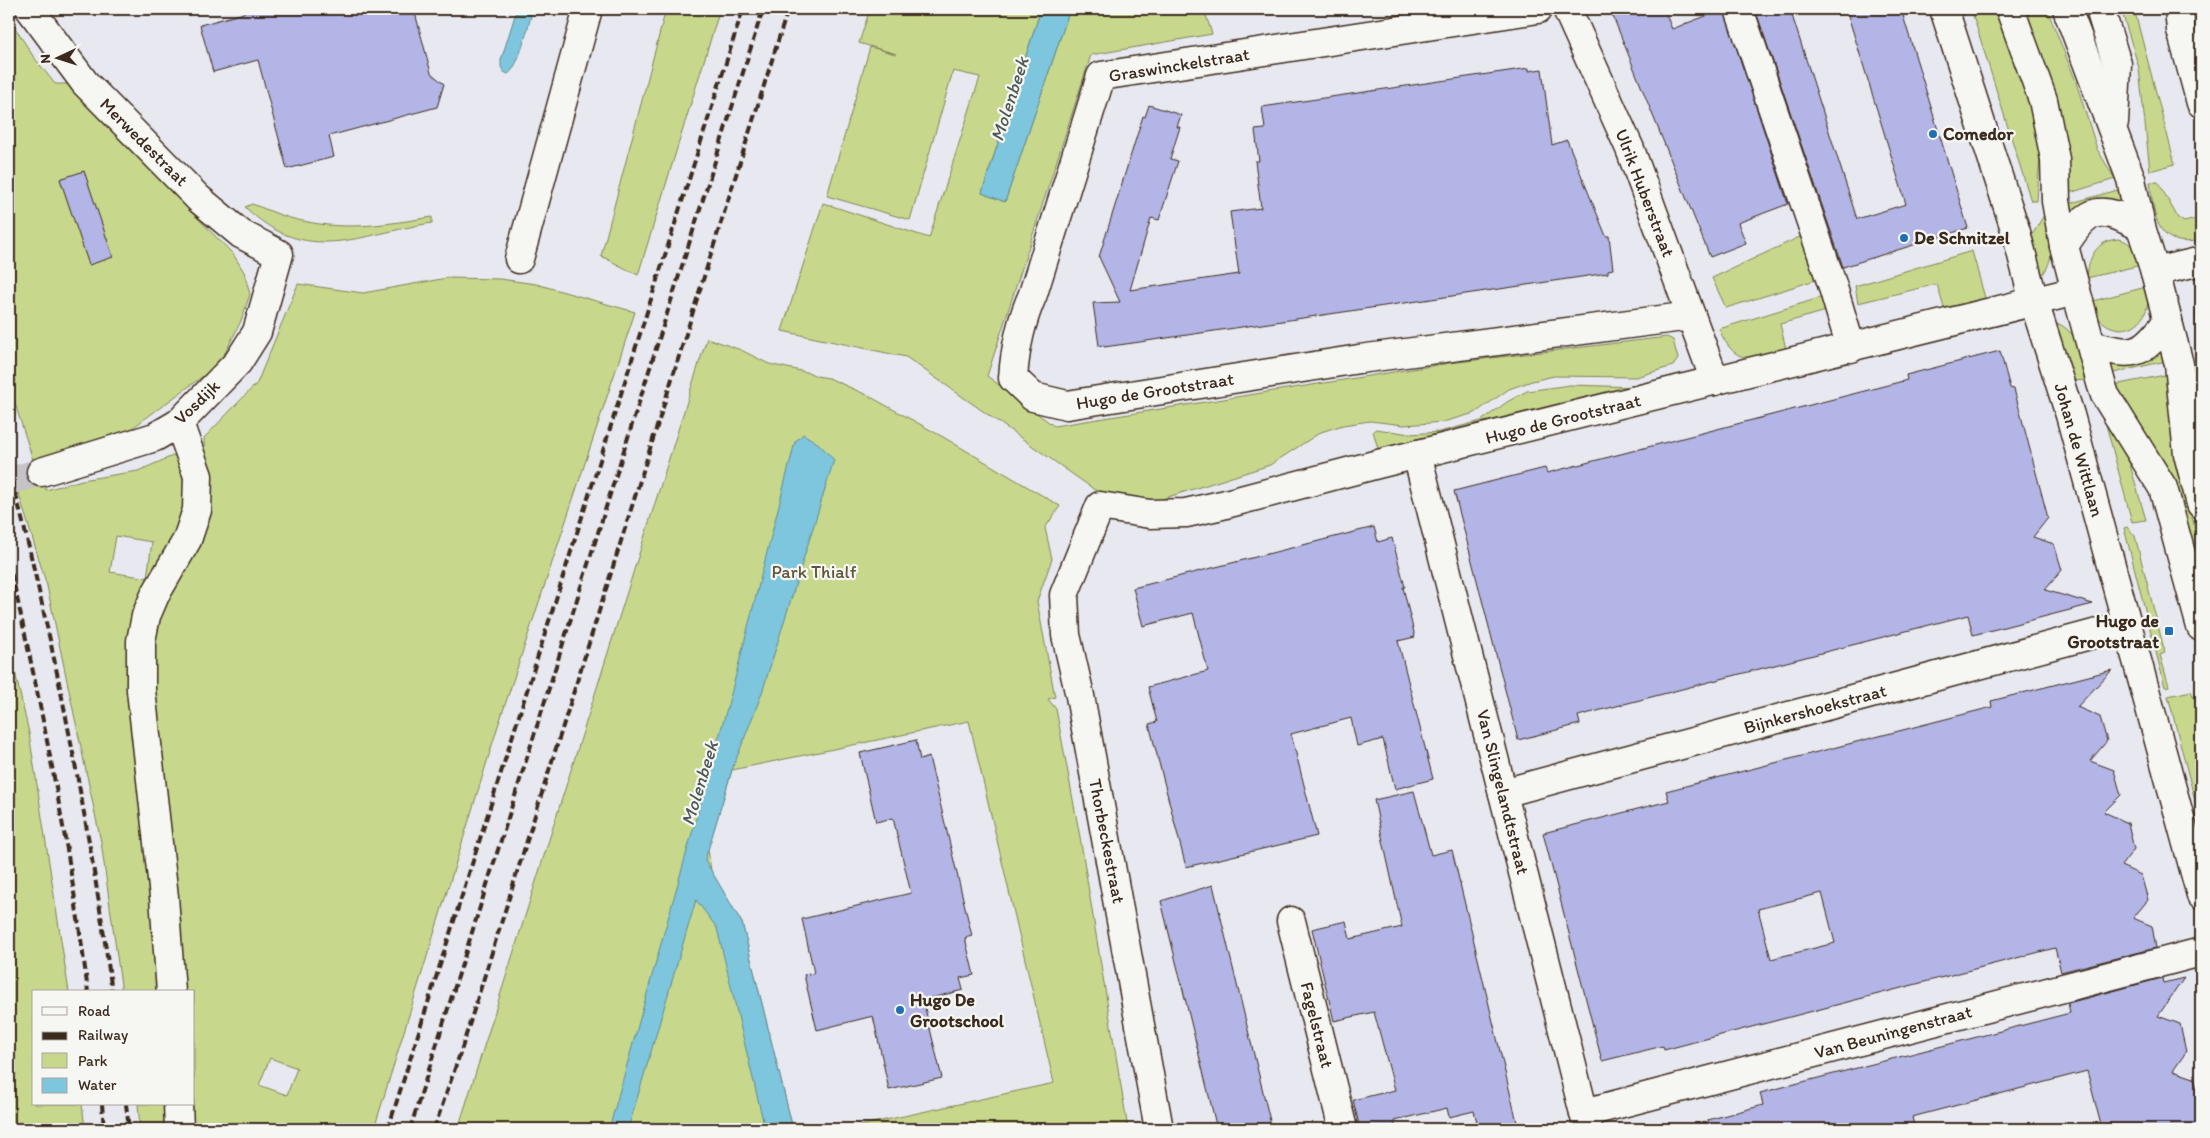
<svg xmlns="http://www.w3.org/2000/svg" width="2210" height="1138" font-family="Itim,sans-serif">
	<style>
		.green { fill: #c7d88c; stroke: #818155; fill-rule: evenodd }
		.water { fill: #7dc6de; stroke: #638891 }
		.building { fill: #b2b5e6; stroke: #3b2a1e; fill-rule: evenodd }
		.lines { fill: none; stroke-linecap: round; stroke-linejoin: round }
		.minor-tunnel { stroke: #c5c3c6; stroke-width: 28; stroke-dasharray: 28 14; stroke-linecap: butt }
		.minor-casing { stroke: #3b2a1e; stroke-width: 31 }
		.major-casing { stroke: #3b2a1e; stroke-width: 31 }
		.minor { stroke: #f6f6f2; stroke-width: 28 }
		.major { stroke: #f6f6f2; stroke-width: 28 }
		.rail { stroke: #3b2a1e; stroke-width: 4; stroke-dasharray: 8 4; stroke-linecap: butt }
		.poi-dot { fill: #1f6fb2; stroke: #f6f6f2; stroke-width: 2 }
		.labels { text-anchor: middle; stroke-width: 4.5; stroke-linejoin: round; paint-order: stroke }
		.street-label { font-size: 18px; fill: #3b2a1e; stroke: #f6f6f2 }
		.poi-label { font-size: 18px; font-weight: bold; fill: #3b2a1e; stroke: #f6f6f2; text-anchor: start }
		.park-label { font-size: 18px; fill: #5e563a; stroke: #f6f6f2 }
		.water-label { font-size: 19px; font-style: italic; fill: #4f5958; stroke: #f6f6f2 }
	</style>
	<rect width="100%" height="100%" fill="#e8e9f0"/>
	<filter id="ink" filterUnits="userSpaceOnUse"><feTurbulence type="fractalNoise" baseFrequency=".02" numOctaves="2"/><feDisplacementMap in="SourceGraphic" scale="10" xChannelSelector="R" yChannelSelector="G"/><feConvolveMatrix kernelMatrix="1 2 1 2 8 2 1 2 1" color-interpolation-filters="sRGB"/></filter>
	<g filter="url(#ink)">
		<!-- green -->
		<g class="green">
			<path d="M666,9H720L638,275L601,256Z"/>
			<path d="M870,9H1041L982,193L1005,202L1070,9H1204L1212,34L1091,55L987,376L1054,426L1450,363L1667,337L1673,340L1678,359L1673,366L1636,377L1554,376L1532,381L1509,389L1475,413L1443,422L1404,425L1370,421L1343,425L1321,432L1270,465L1149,503L1139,504L1095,490L906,357L782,331L823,203L929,238L980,77L953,71L910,220L827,196L870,47L896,54L859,43Z"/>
			<path d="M1971,9H1997L2014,53L2037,128L2040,154L2037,201H2031Z"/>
			<path d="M2022,9H2047L2075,79L2097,149L2115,179L2066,194Z"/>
			<path d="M2121,9H2134L2175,164L2150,171L2139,68Z"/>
			<path d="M9,18L33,56L55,84H71L109,128L233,254L244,272L250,294L241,321L225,353L214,368L131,429L104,441L33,460L9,385Z"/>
			<path d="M2150,182H2158L2178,218L2184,222L2201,218V240C2156,250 2154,216 2150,182Z"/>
			<path d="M2118,190L2123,202L2106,201L2067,218L2064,205Z"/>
			<path d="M252,204C269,210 285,218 303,221C347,231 389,224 432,217V223C359,234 307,267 245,207Z"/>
			<path d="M2044,215C2049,236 2057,256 2043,274L2038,273L2027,237L2032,235Z"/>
			<path d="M1806,234L1822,278L1726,308L1712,278Z"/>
			<path d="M2119,239C2133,242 2136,253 2141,265L2087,278C2088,257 2097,240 2119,239Z"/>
			<path d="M1972,251L1985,298L1944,308L1937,284L1858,303L1855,286Z"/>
			<path d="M447,278L500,279L536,284L635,312L497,729L374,1129H187L185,1104H194V992H177L151,640L205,473L204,438L257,383L298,284L363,293ZM270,1058L297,1068L287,1095L259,1085Z"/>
			<path d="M2146,287C2158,331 2106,347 2089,302Z"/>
			<path d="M1826,296L1830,310L1780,324L1786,349C1752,359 1736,368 1719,329Z"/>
			<path d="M2201,297V342C2197,325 2191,312 2201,297Z"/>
			<path d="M2059,324C2080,334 2083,359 2088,380L2070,381L2053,326Z"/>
			<path d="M707,338L741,350L769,364L810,373L816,376L829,378L869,396L943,437L1060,506L1045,528L1052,559L1037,601L1055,697L1048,699L1056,709L1080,837L1128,1129H845L1054,1083L969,721L732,770L708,849L711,871L742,923L793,1129H458Z"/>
			<path d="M2162,346L2166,361L2109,374L2108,362Z"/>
			<path d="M2170,374L2178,464L2201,551V599L2114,385Z"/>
			<path d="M1570,385L1637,387L1379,452L1373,431L1376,429L1410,434L1439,432L1481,421L1507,402L1527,391Z"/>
			<path d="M2104,417L2128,458L2146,520L2132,522Z"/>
			<path d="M184,451L187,508L150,595L163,992H122L101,842L47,586L14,478L41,472L46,490L82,480L138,471ZM116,536L152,542L147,578L110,572Z"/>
			<path d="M2127,527L2135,536L2165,653L2160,655L2169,686L2165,687L2124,528Z"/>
			<path d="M9,646L29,733L69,992H34V1104H82L85,1129H9Z"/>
			<path d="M2191,691L2201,715V824L2168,696Z"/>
			<path d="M138,1104H171L173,1129H140Z"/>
		</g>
		<!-- water -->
		<g class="water">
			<path d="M517,9H533C529,22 519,68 508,74L504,72L501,67V60Z"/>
			<path d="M1041,9H1070L1005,202L982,193Z"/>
			<path d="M803,434L819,444L834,460L762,693L732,770L705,860L742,923L793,1129H765L717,928L696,900L628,1129H609L731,694L795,442Z"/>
		</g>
		<!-- building -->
		<g class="building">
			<path d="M243,9H414L431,73L444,84L437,107L329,136L334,157L287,169L258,60L213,72L200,25L244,13Z"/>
			<path d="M1610,9H1664L1672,29L1724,9L1788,204L1738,223L1746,243L1710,257Z"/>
			<path d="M1755,9H1790L1857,219L1906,204L1846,9H1901L1968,228L1843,267Z"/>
			<path d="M1529,68V71L1542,69L1552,145L1567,140L1606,236H1609L1613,269L1608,270V273L1133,343L1104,347V345L1099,346L1093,303L1120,302L1099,257L1143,116L1145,117L1149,105L1181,115L1177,127H1180L1170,159L1178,161L1159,220L1151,218L1130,290L1239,274L1230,212L1261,208L1255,161H1259L1255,130L1265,129L1262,107Z"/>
			<path d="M84,171L113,257L89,265L60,179Z"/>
			<path d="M2000,351L2010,388L2014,389L2048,518L2033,537L2054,544L2062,570L2045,590L2093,604L1973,635L1968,615L1578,716L1580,724L1518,740L1454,491L1545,468L1547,473L1907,380L1906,375Z"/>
			<path d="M1374,527L1378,542L1392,538L1405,587H1403L1415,637L1398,641L1433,779L1395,789L1383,739L1357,746L1351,718L1291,734L1317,836L1186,867L1149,724L1157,722L1148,687L1208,671L1193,613L1143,626L1133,588Z"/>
			<path d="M2112,670L2077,707L2100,717L2107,741L2090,761L2114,770L2121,795L2104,812L2128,823L2134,849L2121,866L2141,875L2148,900L2133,918L2152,926L2156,948L2061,972L2055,948L1694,1042L1664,1050L1663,1046L1602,1061L1543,833L1669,801L1666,791L1992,707L1991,701ZM1822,893L1835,943L1771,959L1758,909Z"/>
			<path d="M916,740L920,760L929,757L972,936L965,938L974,975L960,978L963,990L923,1000L942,1078L889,1090L873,1016L817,1030L804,975L814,973L802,919L911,893L893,818L876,822L860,753Z"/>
			<path d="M1414,791L1431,855L1452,850L1517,1122L1489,1129H1479L1474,1111L1449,1117L1447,1108L1394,1121L1396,1129H1360L1353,1100L1395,1090L1374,1012L1334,1021L1312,929L1346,921L1350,939L1402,927L1374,800Z"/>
			<path d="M1213,885L1232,964L1272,1129H1217L1198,1051L1161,901Z"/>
			<path d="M2162,978L2163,983L2184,978L2158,1016L2180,1024L2186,1052L2173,1071L2194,1078L2201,1102V1129H2102L2087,1071L1912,1117L1915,1129H1709L1708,1120L1763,1105L1760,1093L2070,1013L2068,1003Z"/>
		</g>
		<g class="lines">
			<!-- minor-tunnel -->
			<path class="minor-tunnel" d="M9,481L41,472"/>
			<!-- minor casing -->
			<g class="minor-casing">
				<g id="minor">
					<path d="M30,9L85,83L199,199L241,234L279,254L257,332L238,362L179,423L155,437L41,472"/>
					<path d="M1538,9L1101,76L1033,294C1021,321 1015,349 1013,378L1033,397L1067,405L1359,359L1691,316"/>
					<path d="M1567,9L1630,149L1715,381"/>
					<path d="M1739,9L1832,284L1851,348"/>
					<path d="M1944,9L2016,232L2034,302L2070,415L2201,895"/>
					<path d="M2179,9L2181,30L2201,103"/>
					<path d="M519,259L588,9"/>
					<path d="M2155,272L2201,261"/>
					<path d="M1417,454L1588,1129"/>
					<path d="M1503,793L2127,625"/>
					<path d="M1291,921L1343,1129"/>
					<path d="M171,992L164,897L141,690V641L146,616L155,595L187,540L197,510L198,476L179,423"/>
					<path d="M178,1104L179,1129"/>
					<path d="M1584,1113L2201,952"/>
					<path d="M1159,1129L1080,696L1066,635L1064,595L1100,506L1150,514L1186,513L1222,505L1378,464L2076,291"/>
				</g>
			</g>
			<!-- major casing -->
			<g class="major-casing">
				<g id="major">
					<path d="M2010,9L2043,100L2055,159L2056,201L2064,246L2101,383L2105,395L2163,488L2201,627"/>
					<path d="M2067,9L2131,179L2141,227L2155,272L2179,364L2188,454L2201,504"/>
					<path d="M2100,9L2117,64L2114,122"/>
					<path d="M2064,246C2089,206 2100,205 2141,227"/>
					<path d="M2092,345C2133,356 2142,357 2168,320"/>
				</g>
			</g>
			<!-- minor -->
			<use href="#minor" class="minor"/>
			<!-- major -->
			<use href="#major" class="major"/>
			<!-- rail -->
			<g class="rail">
				<path d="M9,470C25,526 37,583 50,640C75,756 96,874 112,992"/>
				<path d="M9,562C41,704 70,847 88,992"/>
				<path d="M102,1104L104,1129"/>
				<path d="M126,1104L129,1129"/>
				<path d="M388,1129L743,9"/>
				<path d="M410,1129L763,9"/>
				<path d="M434,1129L461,1051L788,9"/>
			</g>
		</g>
	</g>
	<!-- markers -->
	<g class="poi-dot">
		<circle cx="1933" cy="134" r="5"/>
		<circle cx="1904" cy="238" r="5"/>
		<rect x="2164" y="626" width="10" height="10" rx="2.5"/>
		<circle cx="900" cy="1010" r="5"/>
	</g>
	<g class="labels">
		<!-- street labels -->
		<g class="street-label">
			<text transform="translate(1179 65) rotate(-9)" y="6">Graswinckelstraat</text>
			<text transform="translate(144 142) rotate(45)" y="6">Merwedestraat</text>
			<text transform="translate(1645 193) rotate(69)" y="6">Ulrik Huberstraat</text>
			<text transform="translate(1155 391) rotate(-9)" y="6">Hugo de Grootstraat</text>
			<text transform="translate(197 402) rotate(-44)" y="6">Vosdijk</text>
			<text transform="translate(1563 419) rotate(-14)" y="6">Hugo de Grootstraat</text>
			<text transform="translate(2079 450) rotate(74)" y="6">Johan de Wittlaan</text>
			<text transform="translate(1815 709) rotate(-15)" y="6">Bijnkershoekstraat</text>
			<text transform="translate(1503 792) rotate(76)" y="6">Van Slingelandtstraat</text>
			<text transform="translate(1107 841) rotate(79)" y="6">Thorbeckestraat</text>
			<text transform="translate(1317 1025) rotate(76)" y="6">Fagelstraat</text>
			<text transform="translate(1893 1032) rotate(-15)" y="6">Van Beuningenstraat</text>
		</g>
		<!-- poi labels -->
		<g class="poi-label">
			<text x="1943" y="140">Comedor</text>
			<text x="1914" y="244">De Schnitzel</text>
			<text x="2159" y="627" text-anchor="end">Hugo de<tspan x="2159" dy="21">Grootstraat</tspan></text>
			<text x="910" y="1006">Hugo De<tspan x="910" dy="21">Grootschool</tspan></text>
		</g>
		<!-- park labels -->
		<g class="park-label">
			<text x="814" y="578">Park Thialf</text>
		</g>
		<!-- water labels -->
		<g class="water-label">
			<text transform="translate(1009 99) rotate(-72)" y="7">Molenbeek</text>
			<text transform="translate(699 783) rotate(-73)" y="7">Molenbeek</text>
		</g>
	</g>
	<!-- margin -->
	<rect width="2210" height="1138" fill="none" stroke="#f6f6f2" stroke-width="30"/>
	<rect x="15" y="15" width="2180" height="1108" fill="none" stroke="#3b2a1e" stroke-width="2" filter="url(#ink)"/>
	<!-- legend -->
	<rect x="32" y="990" width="162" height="115" fill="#f6f6f2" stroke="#aba49d"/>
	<rect x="42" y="1007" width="25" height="8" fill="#f6f6f2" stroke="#aba49d"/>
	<text x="78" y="1016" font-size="15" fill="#3b2a1e">Road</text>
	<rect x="42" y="1032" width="25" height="8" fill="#3b2a1e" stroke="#aba49d"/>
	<text x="78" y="1040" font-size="15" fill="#3b2a1e">Railway</text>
	<rect x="42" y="1053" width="25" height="15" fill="#c7d88c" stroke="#aba49d"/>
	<text x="78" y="1066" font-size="15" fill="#3b2a1e">Park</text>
	<rect x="42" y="1078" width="25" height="15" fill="#7dc6de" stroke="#aba49d"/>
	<text x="78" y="1090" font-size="15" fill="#3b2a1e">Water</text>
	<!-- north arrow -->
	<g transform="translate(58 58) rotate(266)" stroke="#f6f6f2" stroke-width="4" paint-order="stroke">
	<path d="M0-4L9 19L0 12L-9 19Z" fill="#3b2a1e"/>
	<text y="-8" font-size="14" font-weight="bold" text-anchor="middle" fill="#3b2a1e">N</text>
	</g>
</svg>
